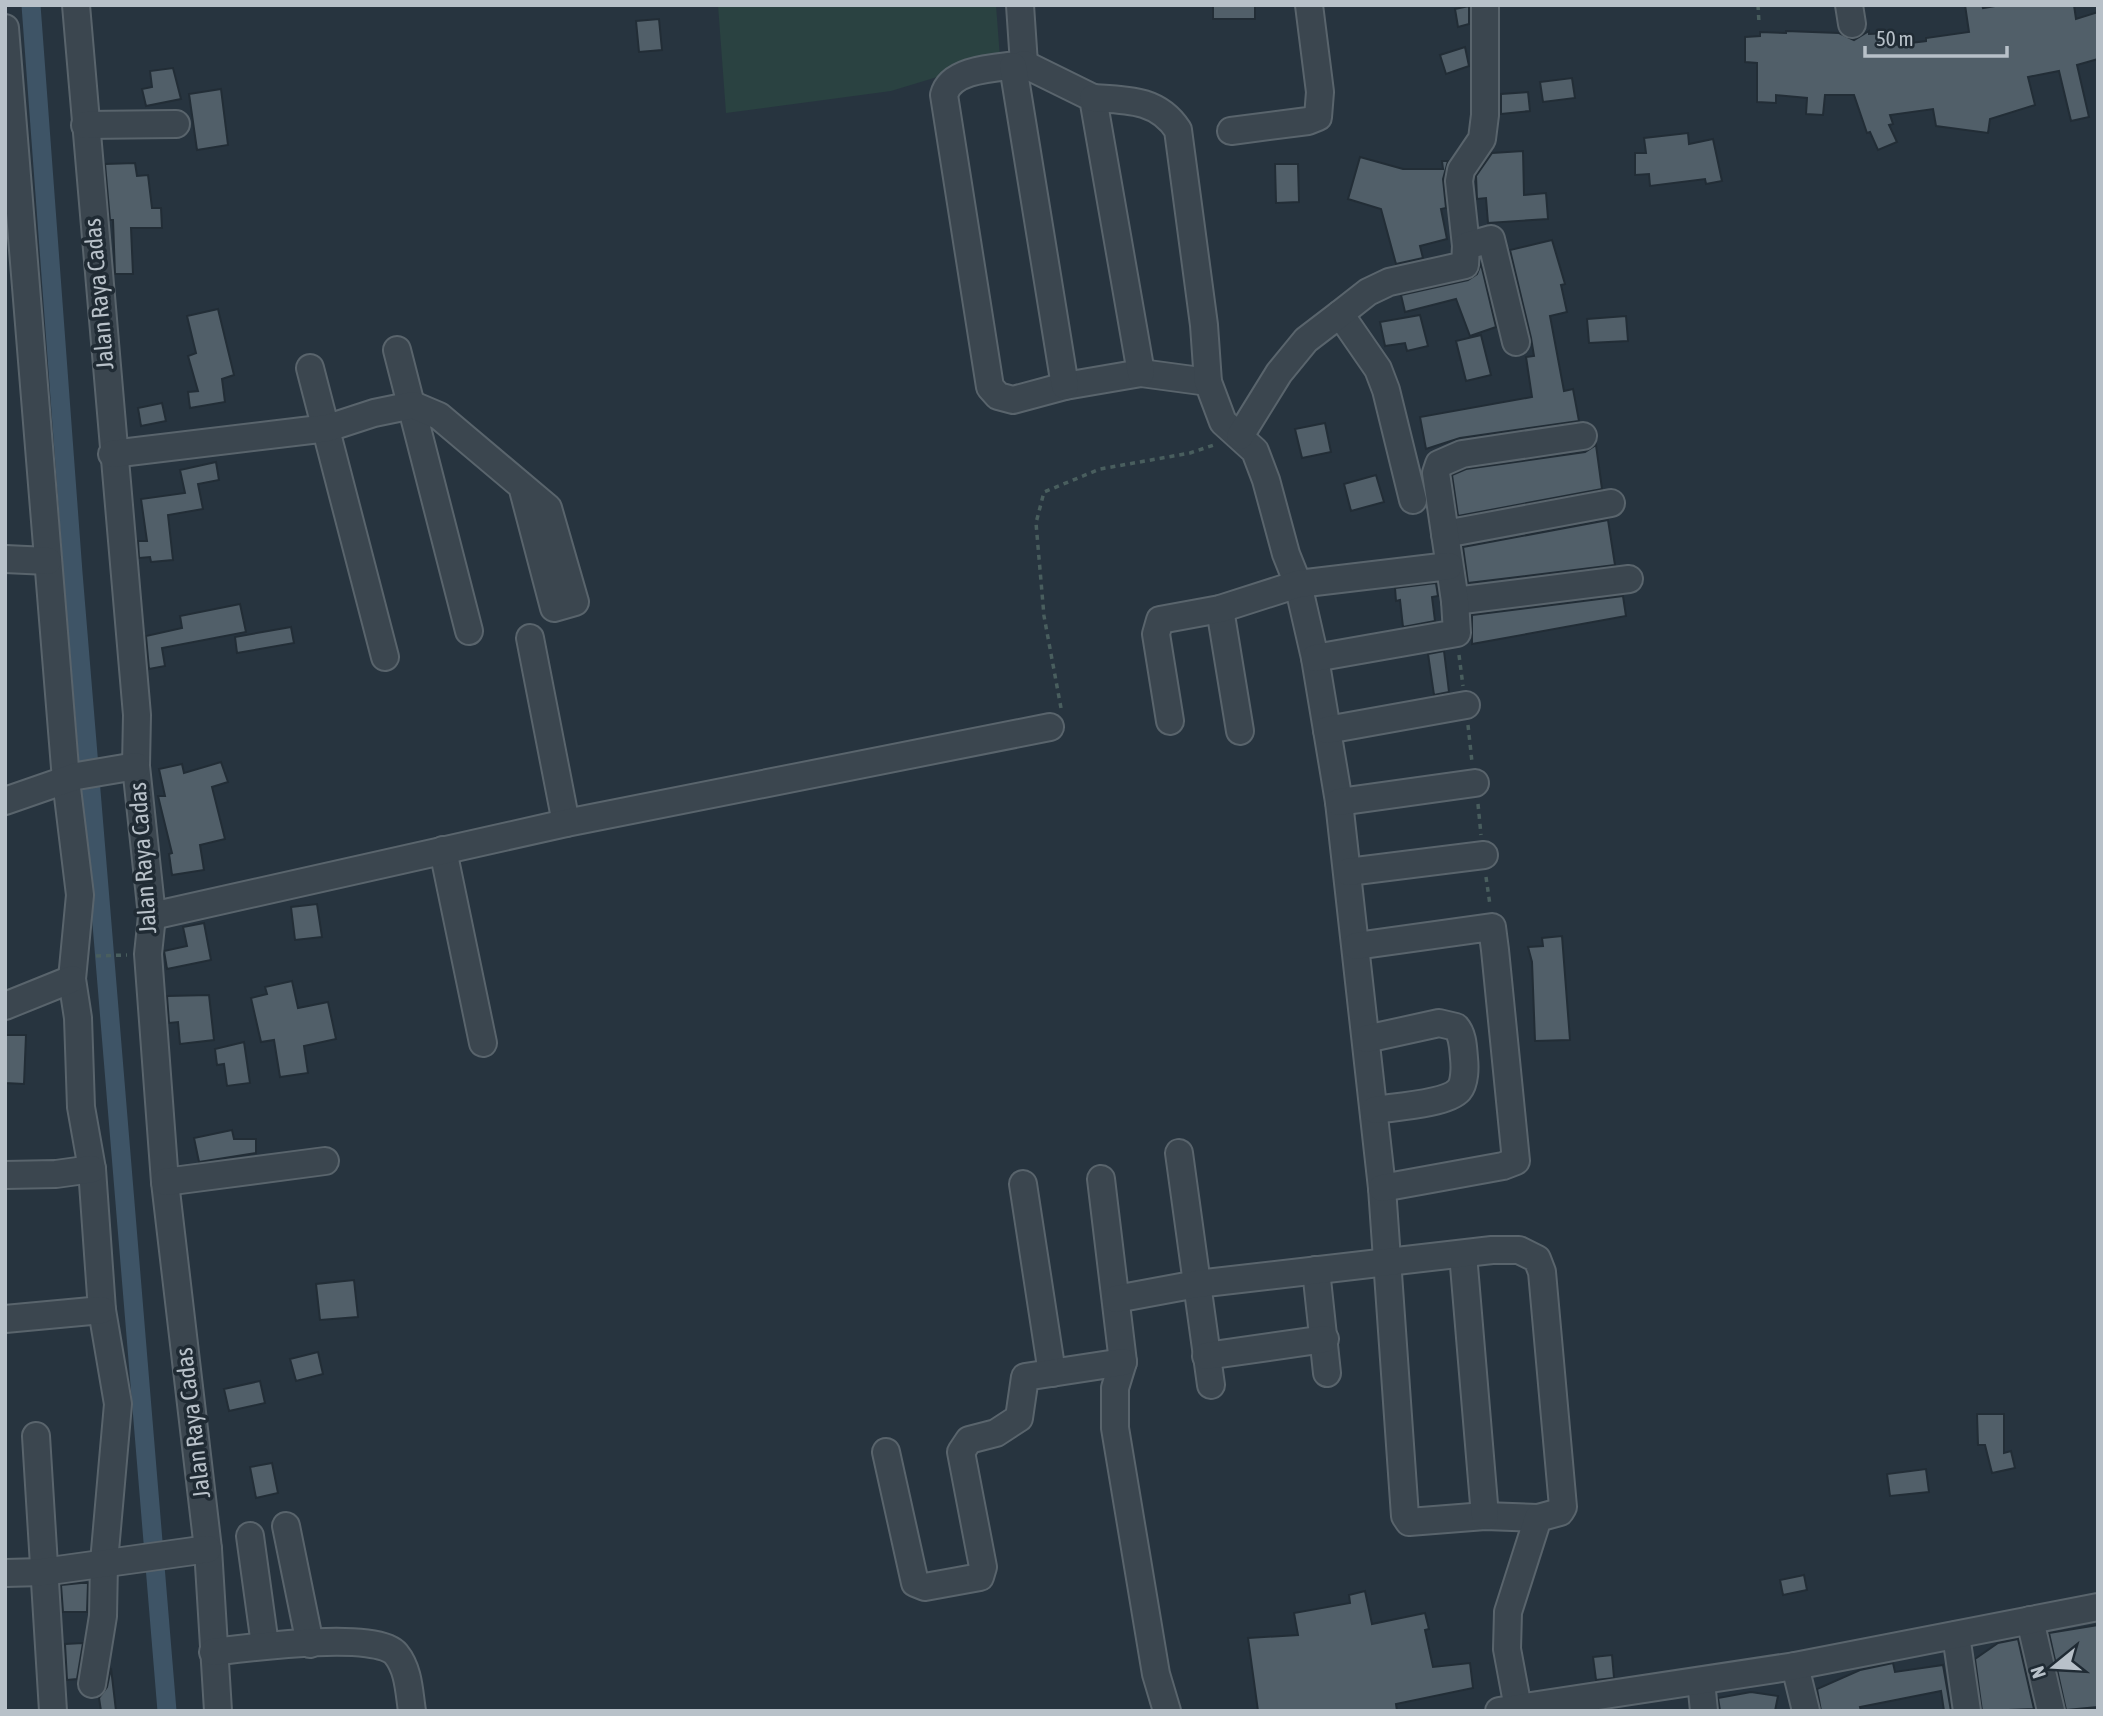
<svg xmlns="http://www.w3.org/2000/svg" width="2103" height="1716" font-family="'Asap Condensed',sans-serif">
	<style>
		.green { fill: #2a4241 }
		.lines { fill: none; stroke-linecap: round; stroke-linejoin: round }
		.canal { stroke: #3e5466; stroke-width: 19 }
		.building { fill: #515f69; stroke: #222d36; stroke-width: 2 }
		.minor-casing { stroke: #59646c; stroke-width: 30 }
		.path { stroke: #495e5e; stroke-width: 3.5; stroke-dasharray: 5 5; stroke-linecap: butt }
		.minor { stroke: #3b464f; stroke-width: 26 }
		.labels { text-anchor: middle; stroke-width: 7; stroke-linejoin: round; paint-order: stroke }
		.street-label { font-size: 24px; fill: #b8c1c9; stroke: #202b34 }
	</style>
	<rect width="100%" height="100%" fill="#27343f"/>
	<!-- green -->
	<path class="green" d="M718,5H996L1000,58L891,91L726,113Z"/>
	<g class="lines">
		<!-- canal -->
		<path class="canal" d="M31,5L73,573L167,1711"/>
	</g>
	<!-- building -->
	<g class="building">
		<rect x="1213" y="5" width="42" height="14"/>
		<path d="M1965,5H1982L1983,8L2001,5H2074L2076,19L2098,12V59L2077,65L2089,117L2071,121L2059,71L2028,77L2035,105L1990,119L1988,133L1936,126L1933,109L1890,115L1893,124L1889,125L1897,142L1878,150L1870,132L1867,133L1854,95H1825L1823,115L1806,114L1807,98L1776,95V103L1757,102V63L1745,62V37L1760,36V32L1786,33V31L1839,33L1854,40L1869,31V34L1893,33V45L1926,41V38L1969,32Z"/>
		<path d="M1469,6V24L1458,27L1455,9Z"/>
		<path d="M659,19L662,50L639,52L636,21Z"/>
		<path d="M1465,47L1469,66L1446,74L1440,55Z"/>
		<path d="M173,68L181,99L146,106L142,89L152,87L150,71Z"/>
		<path d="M1572,78L1575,98L1543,102L1540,82Z"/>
		<path d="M221,89L228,145L197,150L189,94Z"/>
		<path d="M1528,92L1530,111L1501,114V94Z"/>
		<path d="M1688,133L1689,144L1713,139L1722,181L1706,184L1705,179L1650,186L1649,174L1635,175V153H1646L1644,138Z"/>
		<path d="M1523,151L1524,195L1546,193L1548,219L1488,223L1486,198L1477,199L1476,176L1492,153Z"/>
		<path d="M1360,157L1403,169H1443L1442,161H1448L1443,179L1446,208L1441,209L1447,239L1420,246L1423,258L1396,264L1381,209L1348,199Z"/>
		<path d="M135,163L137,176L148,175L152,208H161L162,228H131L133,274H115L113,220H110L105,164Z"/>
		<path d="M1275,164H1298L1299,202L1276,203Z"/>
		<path d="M1552,240L1565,284L1561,285L1567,312L1550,316L1564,391L1573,389L1579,421L1460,438L1426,449L1420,417L1532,397L1526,357L1534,356L1531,338L1510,250Z"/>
		<path d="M1481,264L1496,327L1470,336L1456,299L1405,312L1401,295L1468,280L1477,274Z"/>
		<path d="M218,309L234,375L222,379L225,402L190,408L188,392L198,391L188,356L196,353L187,316Z"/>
		<path d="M1420,315L1428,346L1407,351L1405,343L1385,346L1380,322Z"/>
		<path d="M1626,316L1628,341L1589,343L1587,319Z"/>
		<path d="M1481,335L1491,375L1466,381L1456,341Z"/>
		<path d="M162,403L166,421L141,426L138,408Z"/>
		<path d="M1325,423L1331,452L1302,458L1295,429Z"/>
		<path d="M1596,445L1602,489L1458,516L1452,475L1466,469L1585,452Z"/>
		<path d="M216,462L219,480L198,484L203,509L168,515L173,560L151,562L150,557L139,558L138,541H147L141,499L185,493L180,470Z"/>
		<path d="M1376,475L1384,502L1351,511L1344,484Z"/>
		<path d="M1608,520L1615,565L1468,583L1463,547Z"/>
		<path d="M1436,583L1438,596L1432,597L1435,621L1403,627L1400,600L1396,601L1395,588Z"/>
		<path d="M1623,596L1626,616L1472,644V615Z"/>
		<path d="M240,604L246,632L162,648L165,666L149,669L146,636L182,628L180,616Z"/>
		<path d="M291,627L294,643L237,653L235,637Z"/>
		<path d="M1444,651L1449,692L1434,695L1428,654Z"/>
		<path d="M221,762L228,782L212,787L225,839L200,845L204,870L172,875L169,854L172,853L158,796H165L159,769L182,764L184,773Z"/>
		<path d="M317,904L322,937L295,940L291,907Z"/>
		<path d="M204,923L211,960L167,969L164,951L187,946L183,927Z"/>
		<path d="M1562,936L1570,1040L1535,1041L1532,962L1528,947L1543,946L1542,938Z"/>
		<path d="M292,981L298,1008L328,1002L336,1039L304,1046L308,1073L280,1077L274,1040L261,1042L251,998L267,994L265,987Z"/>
		<path d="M209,995L214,1040L180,1044L178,1022L169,1023L167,996Z"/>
		<path d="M5,1035H26L24,1084L5,1083Z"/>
		<path d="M244,1042L250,1083L227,1086L224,1064L217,1065L215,1049Z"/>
		<path d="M232,1130L234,1139H256V1153L199,1162L194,1138Z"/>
		<path d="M354,1280L358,1317L320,1320L316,1284Z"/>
		<path d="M318,1352L323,1374L296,1381L290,1359Z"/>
		<path d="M260,1381L265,1403L229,1411L224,1389Z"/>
		<path d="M1977,1414H2004V1453L2011,1451L2015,1468L1992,1473L1985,1445H1978Z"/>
		<path d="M272,1463L278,1493L256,1498L250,1467Z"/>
		<path d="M1926,1469L1929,1492L1890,1496L1887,1474Z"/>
		<path d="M1804,1575L1807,1590L1783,1595L1780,1580Z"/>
		<path d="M81,1583H88L87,1612H63L61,1585Z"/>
		<path d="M1365,1591L1372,1624L1425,1613L1429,1629L1425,1630L1433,1667L1470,1663L1473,1688L1396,1704L1397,1711H1258L1248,1638L1298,1635L1294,1613L1350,1603L1349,1595Z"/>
		<path d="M2098,1625V1707L2066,1710L2049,1633Z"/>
		<path d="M2018,1639L2034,1709L1982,1711L1975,1659L1998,1643Z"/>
		<path d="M83,1643L77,1679L67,1680L65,1644Z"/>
		<path d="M1612,1655L1614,1678L1596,1680L1593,1657Z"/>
		<path d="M1893,1663L1895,1672L1943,1665L1951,1711H1944L1941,1691L1860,1707L1861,1711H1821L1817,1689L1860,1670Z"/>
		<path d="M111,1668L116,1711H101L99,1698L107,1687Z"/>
		<path d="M1751,1692L1778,1696L1775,1711H1720L1718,1698Z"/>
	</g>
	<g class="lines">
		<!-- minor casing -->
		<g class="minor-casing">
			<g id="minor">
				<path d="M76,5L137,715L136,766L152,916L148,954L165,1182L208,1549L218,1711"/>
				<path d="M1020,5L1024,64C1001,68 951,67 944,95L990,387L998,396L1013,400L1065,386L1141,373L1208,382"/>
				<path d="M1849,5L1852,24"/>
				<path d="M5,28L66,780L80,895L72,979L78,1018L81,1107L92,1169L102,1310L118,1404L104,1562L103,1616L92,1684"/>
				<path d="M1024,64L1093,98L1141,373"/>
				<path d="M1013,66L1065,386"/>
				<path d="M1093,98C1127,100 1158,99 1178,130L1204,325L1208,382L1223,422L1255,451L1266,480L1286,554L1298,584L1315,658L1339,802L1382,1188L1405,1516L1409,1522L1485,1516L1538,1518"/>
				<path d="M85,125L176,124"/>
				<path d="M1231,131L1308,121L1318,117L1320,92L1309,5"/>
				<path d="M1466,246L1459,181L1461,170L1482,139L1485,115V5"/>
				<path d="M1340,314L1378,369L1386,390L1413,500"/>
				<path d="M397,350L469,631"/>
				<path d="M310,368L385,657"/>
				<path d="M1240,436L1279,373L1306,340L1340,314L1368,292L1389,282L1465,265L1466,246L1491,239L1516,342"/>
				<path d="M112,454L328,428L374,413L413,405L439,416L548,508L575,602L554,608L522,486"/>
				<path d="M1445,534L1611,503"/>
				<path d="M5,559L48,561"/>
				<path d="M1455,601L1629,579"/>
				<path d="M1220,609L1240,731"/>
				<path d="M530,638L566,823"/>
				<path d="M1315,658L1457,633L1455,601L1436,473L1439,464L1462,454L1583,436"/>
				<path d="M1170,721L1156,634L1160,620L1220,609L1298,584L1449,566"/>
				<path d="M1327,730L1466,705"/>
				<path d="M5,801L77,776L136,766"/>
				<path d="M1339,802L1475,783"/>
				<path d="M443,850L483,1043"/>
				<path d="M1348,872L1484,855"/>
				<path d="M152,916L566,823L1050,727"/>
				<path d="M1356,946L1492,927L1495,950L1516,1161L1503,1166L1382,1188"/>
				<path d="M5,1006L72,979"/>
				<path d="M1366,1039L1439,1023L1456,1027C1463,1035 1463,1047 1464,1058C1465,1067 1465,1083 1459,1090C1447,1104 1393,1107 1375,1110"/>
				<path d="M1179,1153L1211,1385"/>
				<path d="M5,1175L56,1174L92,1169"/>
				<path d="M1101,1179L1123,1362L1115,1388V1428L1156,1674L1167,1711"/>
				<path d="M165,1182L325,1161"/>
				<path d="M1023,1184L1052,1373"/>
				<path d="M1463,1254L1485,1516"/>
				<path d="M1316,1270L1327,1373"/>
				<path d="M1116,1299L1197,1284L1492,1250H1519L1537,1259L1542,1272L1563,1507L1560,1512L1538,1518L1508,1612L1507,1649L1518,1708"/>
				<path d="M5,1319L102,1310"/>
				<path d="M1206,1356L1325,1339"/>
				<path d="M36,1436L53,1711"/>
				<path d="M886,1452L915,1583L925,1587L980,1577L983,1567L961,1452L969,1440L996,1433L1019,1418L1025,1377L1123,1362"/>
				<path d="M286,1526L310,1644"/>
				<path d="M250,1536L265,1645"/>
				<path d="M5,1573L43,1572L208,1549"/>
				<path d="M2030,1620L2051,1711"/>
				<path d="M1956,1635L1967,1711"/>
				<path d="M213,1652C246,1648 377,1630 396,1654C409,1670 409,1692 412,1711"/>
				<path d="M1795,1666L1806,1711"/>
				<path d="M1701,1681L1704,1711"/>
				<path d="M1499,1711L1795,1666L2098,1607"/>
			</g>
		</g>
		<!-- path -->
		<g class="path">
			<path d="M1758,5L1759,23"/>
			<path d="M1459,655L1463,686"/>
			<path d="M1061,708L1044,616L1036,523L1044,492L1100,469L1190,453L1217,444"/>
			<path d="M1468,725L1472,762"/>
			<path d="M1478,804L1481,835"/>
			<path d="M1486,877L1490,905"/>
			<path d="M96,956L127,955"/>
		</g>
		<!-- minor -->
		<use href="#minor" class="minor"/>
	</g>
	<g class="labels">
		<!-- street labels -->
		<g class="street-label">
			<text transform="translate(99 294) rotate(-95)" y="8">Jalan Raya Cadas</text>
			<text transform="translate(143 858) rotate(-94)" y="8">Jalan Raya Cadas</text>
			<text transform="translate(193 1423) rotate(-97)" y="8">Jalan Raya Cadas</text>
		</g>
	</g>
	<!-- border -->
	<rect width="2103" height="1716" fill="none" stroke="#b8c1c9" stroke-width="14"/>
	<!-- north arrow -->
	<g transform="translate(2054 1667) rotate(252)" stroke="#202b34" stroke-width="5" paint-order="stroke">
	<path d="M0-5L12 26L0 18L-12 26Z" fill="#b8c1c9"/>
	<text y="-10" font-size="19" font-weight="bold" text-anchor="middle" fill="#b8c1c9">N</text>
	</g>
	<!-- scale -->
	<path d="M1865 46v10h142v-10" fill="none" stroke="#b8c1c9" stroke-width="3.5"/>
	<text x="1876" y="46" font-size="21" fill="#b8c1c9" stroke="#202b34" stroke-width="5" paint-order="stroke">50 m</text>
</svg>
